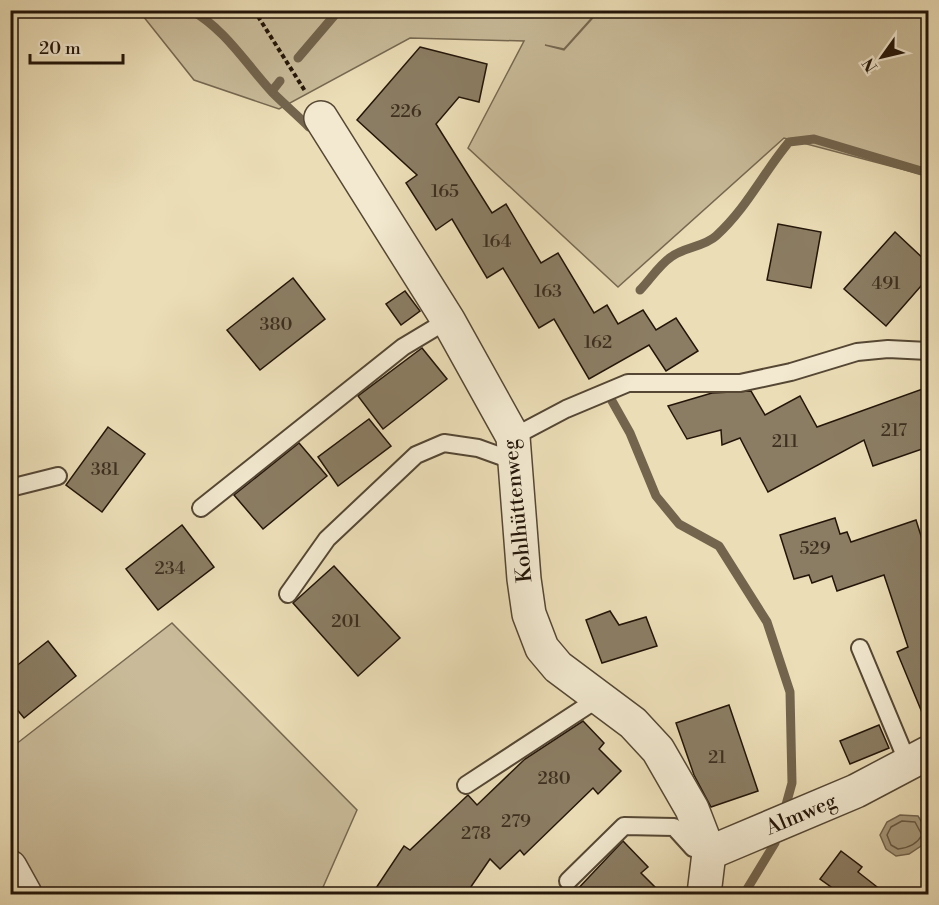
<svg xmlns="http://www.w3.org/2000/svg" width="939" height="905" font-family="'Libre Bodoni',serif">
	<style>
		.green { fill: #c9bb99; stroke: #766851; stroke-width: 1.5 }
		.water { fill: #a7997b; stroke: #72644d; stroke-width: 1.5 }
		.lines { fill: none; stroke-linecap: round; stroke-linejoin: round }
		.shore { stroke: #655742; stroke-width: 1.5 }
		.stream { stroke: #72644d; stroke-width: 9 }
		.building { fill: #8b7d63; stroke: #231509; stroke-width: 1.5 }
		.lane-casing { stroke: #554734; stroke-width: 20 }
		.street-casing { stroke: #554734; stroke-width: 36 }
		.path { stroke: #231509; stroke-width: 4; stroke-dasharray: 4.5 3; stroke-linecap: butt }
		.lane { stroke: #f2e9d0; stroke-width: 16 }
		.street { stroke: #f2e9d0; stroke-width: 33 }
		.labels { text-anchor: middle; stroke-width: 4.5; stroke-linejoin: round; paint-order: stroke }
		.number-label { font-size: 18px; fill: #3d2f20 }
		.street-label { font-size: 21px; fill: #231509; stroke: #f2e9d0 }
	</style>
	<rect width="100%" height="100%" fill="#ebddb6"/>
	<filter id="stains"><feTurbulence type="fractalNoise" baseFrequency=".00333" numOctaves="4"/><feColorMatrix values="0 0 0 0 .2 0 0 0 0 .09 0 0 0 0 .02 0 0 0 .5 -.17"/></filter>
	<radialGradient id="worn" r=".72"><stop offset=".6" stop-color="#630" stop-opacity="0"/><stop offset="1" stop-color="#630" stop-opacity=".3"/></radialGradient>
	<!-- green -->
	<g class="green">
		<path d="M139,11H598L564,49L545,45L564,50L599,11H928V176L784,138L618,287L468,148L524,41L410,38L279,109L194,80Z"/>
		<path d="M172,623L357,810L320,894H11V748Z"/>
	</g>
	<!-- water -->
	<path class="water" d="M900,815L918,816L928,832L924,844L909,854L896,856L886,849L880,835L887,822Z"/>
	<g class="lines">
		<!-- shore -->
		<path class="shore" d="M902,821L915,822L922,835C917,844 908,848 898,849L891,845L887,835L891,827Z"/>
		<!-- stream -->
		<g class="stream">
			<path d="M191,10C226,30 246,64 272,92C284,104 297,115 309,127"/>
			<path d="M298,58L339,10"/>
			<path d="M272,91L280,81"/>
			<path d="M640,290C650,280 659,265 671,257C684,247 704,247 716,236C747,208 763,173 789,142L814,139L928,173"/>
			<path d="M612,401L630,433L656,496L679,524L719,546L767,622L790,692L792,783L784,812"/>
			<path d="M744,894L775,843L778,831"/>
		</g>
	</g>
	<!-- building -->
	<g class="building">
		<path d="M420,47L487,64L479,102L459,97L436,124L492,213L506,204L541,263L558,253L594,313L607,305L618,324L643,310L656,330L676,318L698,351L666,371L649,345L589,379L554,319L539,328L503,268L487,278L452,219L436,230L406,183L417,175L357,120Z"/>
		<path d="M778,224L821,232L811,288L767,280Z"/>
		<path d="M895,232L928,263V278L886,326L844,289Z"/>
		<path d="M293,278L325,319L260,370L227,330Z"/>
		<path d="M405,291L420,311L401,325L386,304Z"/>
		<path d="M422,348L447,379L383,429L358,396Z"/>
		<path d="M928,387V447L873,466L864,440L768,492L740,438L722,445L721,430L687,439L668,406L712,393L751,391L765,415L800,396L817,427Z"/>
		<path d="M369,419L391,446L338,486L318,457Z"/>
		<path d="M108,427L145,454L102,512L66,485Z"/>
		<path d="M299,443L327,476L263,529L234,495Z"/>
		<path d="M835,518L840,534L847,532L851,542L916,520L928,558V727L897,652L908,647L884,575L837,591L832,576L812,583L809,575L794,579L780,535Z"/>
		<path d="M182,525L214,567L158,610L126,569Z"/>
		<path d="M334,566L400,638L358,676L293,603Z"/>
		<path d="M610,611L619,625L646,617L657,646L602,663L586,620Z"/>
		<path d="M48,641L76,676L24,718L10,701V671Z"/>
		<path d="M729,705L758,791L711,807L694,775L676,723Z"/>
		<path d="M583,721L604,743L599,749L621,771L598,794L593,788L524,855L520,850L500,869L490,859L466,894H372L404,846L410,850L468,795L477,805L525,759Z"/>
		<path d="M879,725L889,748L850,764L840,741Z"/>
		<path d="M623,841L648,867L641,873L662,894H573Z"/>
		<path d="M841,851L862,867L858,872L886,894H841L820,879Z"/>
	</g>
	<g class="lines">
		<!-- lane casing -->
		<g class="lane-casing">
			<g id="lane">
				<path d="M513,437L566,409L628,383H740L791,372L857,352L888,349L928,351"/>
				<path d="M10,488L58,476"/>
				<path d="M201,508L403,347L448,320"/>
				<path d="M288,594L327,539L416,455L444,443L478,448L514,461"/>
				<path d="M860,648L908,763"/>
				<path d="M466,785L599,698"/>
				<path d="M568,881L624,826L674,827L693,848L705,851"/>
			</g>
		</g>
		<!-- street casing -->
		<g class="street-casing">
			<g id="street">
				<path d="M321,118L448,320L513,437L524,579L529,614L542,648L558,667L633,723L658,750L692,809L709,853L704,894"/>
				<path d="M709,853L856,791L928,753"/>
				<path d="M10,867L25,894"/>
			</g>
		</g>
		<!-- path -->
		<path class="path" d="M254,10L305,91"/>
		<!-- lane -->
		<use href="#lane" class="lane"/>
		<!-- street -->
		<use href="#street" class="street"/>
	</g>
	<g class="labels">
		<!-- number labels -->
		<g class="number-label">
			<text x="406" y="117">226</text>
			<text x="445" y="197">165</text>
			<text x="497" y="247">164</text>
			<text x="886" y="289">491</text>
			<text x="548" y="297">163</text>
			<text x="276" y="330">380</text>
			<text x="598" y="348">162</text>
			<text x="894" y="436">217</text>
			<text x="785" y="447">211</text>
			<text x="105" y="475">381</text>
			<text x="815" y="554">529</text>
			<text x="170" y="574">234</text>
			<text x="346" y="627">201</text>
			<text x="717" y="763">21</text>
			<text x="554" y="784">280</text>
			<text x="516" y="827">279</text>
			<text x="476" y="839">278</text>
		</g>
		<!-- street labels -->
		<g class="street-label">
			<text transform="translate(517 511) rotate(-96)" y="7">Kohlhüttenweg</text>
			<text transform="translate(801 814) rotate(-23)" y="7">Almweg</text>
		</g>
	</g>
	<!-- margin -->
	<rect width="939" height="905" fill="none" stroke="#ebddb6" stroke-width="36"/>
	<rect x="12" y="12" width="915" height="881" fill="none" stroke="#231509" stroke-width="3"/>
	<rect x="18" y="18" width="903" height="869" fill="none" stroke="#231509" stroke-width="1.5"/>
	<!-- north arrow -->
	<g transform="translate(882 57) rotate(236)" stroke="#f2e9d0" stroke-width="4.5" paint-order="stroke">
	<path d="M0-4.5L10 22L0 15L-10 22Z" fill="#231509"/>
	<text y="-9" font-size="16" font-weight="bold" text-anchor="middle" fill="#231509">N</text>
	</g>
	<!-- scale -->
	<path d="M30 54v9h93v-9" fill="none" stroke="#231509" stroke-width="3"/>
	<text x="39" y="54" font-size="18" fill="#231509" stroke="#f2e9d0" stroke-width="4.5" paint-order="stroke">20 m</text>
	<rect width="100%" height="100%" filter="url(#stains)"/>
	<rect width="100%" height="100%" fill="url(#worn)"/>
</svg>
